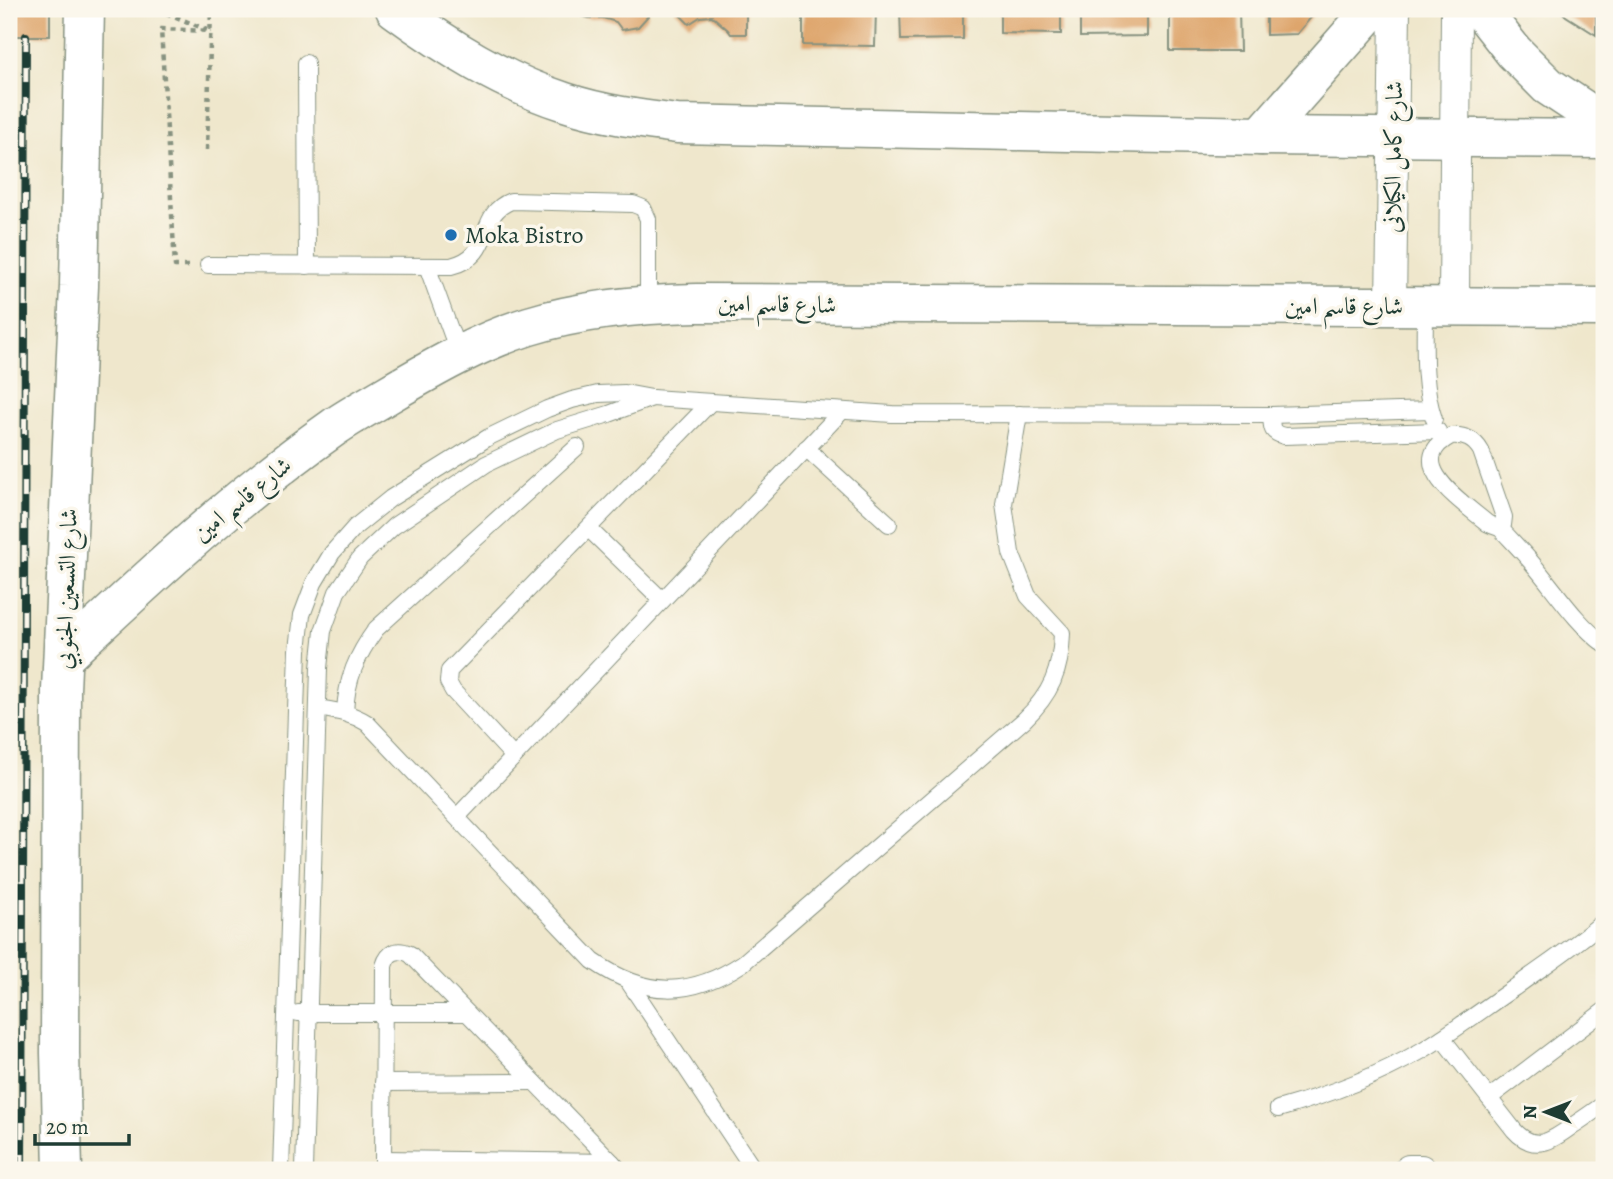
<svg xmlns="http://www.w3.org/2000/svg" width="1613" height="1179" font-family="Alegreya,Amiri,serif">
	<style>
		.building { fill: #dea56c }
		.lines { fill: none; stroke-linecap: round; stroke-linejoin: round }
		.service-casing { stroke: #879280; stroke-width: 18 }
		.minor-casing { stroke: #879280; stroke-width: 32 }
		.secondary-casing { stroke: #879280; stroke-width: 41 }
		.trunk-casing { stroke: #879280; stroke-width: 41 }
		.path { stroke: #879280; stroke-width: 4.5; stroke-dasharray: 5 5; stroke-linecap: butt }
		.service { stroke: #fff; stroke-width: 16 }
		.minor { stroke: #fff; stroke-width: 30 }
		.secondary { stroke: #fff; stroke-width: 38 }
		.trunk { stroke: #fff; stroke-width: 38 }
		.rail-casing { stroke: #1f3d34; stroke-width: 8 }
		.rail { stroke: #fbf7ec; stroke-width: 5; stroke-dasharray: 16; stroke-linecap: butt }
		.poi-dot { fill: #1f6fb2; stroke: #fbf7ec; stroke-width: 2.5 }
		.labels { text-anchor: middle; stroke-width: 7; stroke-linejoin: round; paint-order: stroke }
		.street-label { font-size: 24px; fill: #1f3d34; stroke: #fbf7ec }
		.poi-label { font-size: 24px; fill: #1f3d34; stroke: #fbf7ec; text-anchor: start }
	</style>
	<rect width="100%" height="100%" fill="#fbf7ec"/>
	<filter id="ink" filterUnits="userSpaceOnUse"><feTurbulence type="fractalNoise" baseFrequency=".0143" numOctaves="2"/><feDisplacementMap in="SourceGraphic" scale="14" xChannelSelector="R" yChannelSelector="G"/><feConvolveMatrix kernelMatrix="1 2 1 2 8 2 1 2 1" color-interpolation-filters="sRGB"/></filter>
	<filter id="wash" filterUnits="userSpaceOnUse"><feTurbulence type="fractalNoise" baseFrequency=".00686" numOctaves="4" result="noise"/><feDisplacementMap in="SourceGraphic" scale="28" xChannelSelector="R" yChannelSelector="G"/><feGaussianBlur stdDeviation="1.57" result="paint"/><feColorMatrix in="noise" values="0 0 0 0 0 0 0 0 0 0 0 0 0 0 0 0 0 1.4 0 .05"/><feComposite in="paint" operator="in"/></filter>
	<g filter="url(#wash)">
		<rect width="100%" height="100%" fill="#efe7cc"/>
		<g id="blocks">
			<!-- building -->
			<g class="building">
				<rect x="9" y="9" width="41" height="27"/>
				<path d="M573,9H647L648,16L638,27L622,30L616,22L603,18H589L572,14Z"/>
				<path d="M674,9H746V34H731L728,30L712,16L700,17L689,24Z"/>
				<path d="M803,9H876L875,46L803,45Z"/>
				<path d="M900,9H963V39L901,40Z"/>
				<path d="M1000,9H1061V34L1000,33Z"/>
				<path d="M1080,9H1147V36L1080,37Z"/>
				<path d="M1170,9H1239L1240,51H1170Z"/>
				<path d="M1266,9H1318L1297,34L1266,35Z"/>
				<path d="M1559,9H1596V35L1566,16Z"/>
			</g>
		</g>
	</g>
	<g filter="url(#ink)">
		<use href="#blocks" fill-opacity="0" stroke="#879280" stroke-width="2"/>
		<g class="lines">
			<!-- service casing -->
			<g class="service-casing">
				<g id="service">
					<path d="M306,63L307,266"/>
					<path d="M208,265L451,266C496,255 475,215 511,201L633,204L643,208L648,219V304"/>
					<path d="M427,266L459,354"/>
					<path d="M1425,306C1425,343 1422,384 1434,419"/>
					<path d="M1271,415C1272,428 1270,432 1284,436L1438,431"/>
					<path d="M1451,436C1465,435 1474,439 1481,451L1504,517L1503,525C1497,529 1493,526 1487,523C1465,504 1400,463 1451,436Z"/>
					<path d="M806,448L889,524"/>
					<path d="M1499,527C1510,539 1522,551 1532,563C1556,591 1575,622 1604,644"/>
					<path d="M589,529L662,600"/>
					<path d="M318,708C336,711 351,713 367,723L593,961C645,997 690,998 743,963L1024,720C1051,694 1061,671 1062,633L1028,596L1011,553L1004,504L1019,414"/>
					<path d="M345,713C346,680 357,655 376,629L577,447"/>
					<path d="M514,757L453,691L448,682L449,671L710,403"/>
					<path d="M457,817L842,411"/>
					<path d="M628,981L754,1170"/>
					<path d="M298,1013H467"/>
					<path d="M1442,1038L1514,1130C1534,1153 1552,1141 1572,1126C1583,1119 1594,1111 1604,1104"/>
					<path d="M383,1083L534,1082"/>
					<path d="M1489,1098L1604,1011"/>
					<path d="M1278,1109C1328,1095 1376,1077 1421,1051C1453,1032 1483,1009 1514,988C1544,966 1576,945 1604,921"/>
					<path d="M383,1159L612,1162"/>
					<path d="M281,1170L298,650L302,615L314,583L332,553L355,527L391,498L489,437L547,409L572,400L598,394L625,393L652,398L892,414L1271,415L1431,410"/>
					<path d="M304,1170L319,668L323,631L337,592L360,558L394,526L486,464L557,430L609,414L652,398"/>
					<path d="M383,1170L384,966C388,952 397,948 410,954L612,1162L619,1170"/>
				</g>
			</g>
			<!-- minor casing -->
			<g class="minor-casing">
				<g id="minor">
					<path d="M1391,306L1395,9"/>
					<path d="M1454,306L1456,9"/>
					<path d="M1409,1170H1421"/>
				</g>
			</g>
			<!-- secondary casing -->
			<g class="secondary-casing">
				<g id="secondary">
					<path d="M395,9C447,47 503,82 565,102C601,114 639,119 677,124L1261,136L1604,139"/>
					<path d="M1480,9L1514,52L1548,86L1604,123"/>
					<path d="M1261,136L1373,9"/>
					<path d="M63,658C150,577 236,496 333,428C350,416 369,406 387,395C433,368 478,342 529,326C584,309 640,304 697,303L1604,307"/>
				</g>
			</g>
			<!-- trunk casing -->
			<g class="trunk-casing">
				<path id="trunk" d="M63,1170L60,1053L61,690L79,286L85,9"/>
			</g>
			<!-- path -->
			<g class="path">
				<path d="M157,9L207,30"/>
				<path d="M207,150L211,9"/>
				<path d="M188,266H175L161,29L211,31"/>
			</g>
			<!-- service -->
			<use href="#service" class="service"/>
			<!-- minor -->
			<use href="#minor" class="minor"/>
			<!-- secondary -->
			<use href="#secondary" class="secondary"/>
			<!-- trunk -->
			<use href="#trunk" class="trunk"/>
			<!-- rail casing -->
			<g class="rail-casing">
				<path id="rail" d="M22,1170L26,36"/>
			</g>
			<!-- rail -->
			<use href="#rail" class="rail"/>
		</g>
	</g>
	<!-- markers -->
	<circle class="poi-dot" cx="451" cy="235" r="7"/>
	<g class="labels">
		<!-- street labels -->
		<g class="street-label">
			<text transform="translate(1393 157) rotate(-89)" y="8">شارع كامل الكيلانى</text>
			<text transform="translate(777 304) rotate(1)" y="8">شارع قاسم امين</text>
			<text x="1344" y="314">شارع قاسم امين</text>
			<text transform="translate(242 499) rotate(-39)" y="8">شارع قاسم امين</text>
			<text transform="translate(66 589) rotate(-88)" y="8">شارع التسعين الجنوبي</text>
		</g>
		<!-- poi labels -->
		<g class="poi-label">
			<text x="465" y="243">Moka Bistro</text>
		</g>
	</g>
	<!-- margin -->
	<rect width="1613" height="1179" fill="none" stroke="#fbf7ec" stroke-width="35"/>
	<!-- north arrow -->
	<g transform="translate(1546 1112) rotate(270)" stroke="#fbf7ec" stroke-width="5" paint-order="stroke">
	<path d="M0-5L12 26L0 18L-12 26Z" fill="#1f3d34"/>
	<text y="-10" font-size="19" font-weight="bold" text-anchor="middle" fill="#1f3d34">N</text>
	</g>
	<!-- scale -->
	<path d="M35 1134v10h94v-10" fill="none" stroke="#1f3d34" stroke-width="3.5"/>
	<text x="46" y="1134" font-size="21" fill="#1f3d34" stroke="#fbf7ec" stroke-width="5" paint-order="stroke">20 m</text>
</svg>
